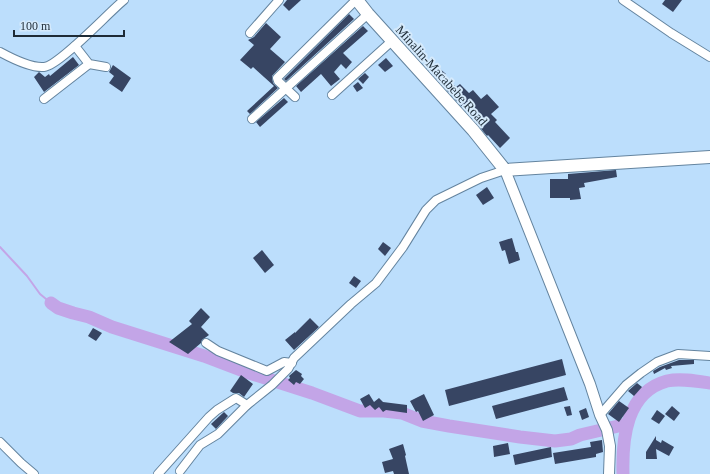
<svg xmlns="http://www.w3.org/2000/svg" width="710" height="474" font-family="'Times New Roman',serif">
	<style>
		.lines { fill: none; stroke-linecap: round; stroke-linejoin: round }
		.stream { stroke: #c3a5e7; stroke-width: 2 }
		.river { stroke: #c3a5e7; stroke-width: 13 }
		.building { fill: #374563 }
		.minor-casing { stroke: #64849f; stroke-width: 10 }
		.tertiary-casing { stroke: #64849f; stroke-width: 12 }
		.secondary-casing { stroke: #64849f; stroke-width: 14 }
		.minor { stroke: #fff; stroke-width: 8 }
		.tertiary { stroke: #fff; stroke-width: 10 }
		.secondary { stroke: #fff; stroke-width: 12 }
		.labels { text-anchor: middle; stroke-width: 4; stroke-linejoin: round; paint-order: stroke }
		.street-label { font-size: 13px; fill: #1e2b36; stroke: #d5eafc }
	</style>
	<rect width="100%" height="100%" fill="#bcdefc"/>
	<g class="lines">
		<!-- stream -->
		<path class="stream" d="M0,247L27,276L40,294L51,303"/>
		<!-- river -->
		<g class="river">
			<path d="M51,303L58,308L73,313L89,317L112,327L204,356L246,372L312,393L360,411H384L402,413L422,421L449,426L520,437L555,441L571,439L580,435L627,424"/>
			<path d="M623,474C622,439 626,392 667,381C680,378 697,381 710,383"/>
		</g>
	</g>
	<!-- building -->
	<g class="building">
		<path d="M287,0H301L289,11L283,5Z"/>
		<path d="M665,0H682L673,12L662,4Z"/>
		<path d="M349,14L354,19L286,81L284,79Z"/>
		<path d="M266,23L281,37L270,49L285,62L272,76L273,83L278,88L250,114L247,111L274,86L253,67L251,69L240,60L254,45L248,40L254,37Z"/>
		<path d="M363,26L368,31L343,53L352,62L346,69L341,64L334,72L340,79L331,86L321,74L301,92L296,86Z"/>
		<path d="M73,57L79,65L44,92L34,77L39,72L45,77L49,74L50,76Z"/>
		<path d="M386,58L393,66L385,72L378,65Z"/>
		<path d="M113,65L131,78L122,92L109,83L114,76L109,72Z"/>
		<path d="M439,68L446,74L444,75L456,87L460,84L469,93L473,90L481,99L487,94L499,107L491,114L497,120L495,122L510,138L500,148L488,135L487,136L473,119L477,115L469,107L465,110L433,75Z"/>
		<path d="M365,73L369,77L363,84L358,79Z"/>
		<path d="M358,82L363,88L357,92L353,86Z"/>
		<path d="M284,98L288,102L260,127L256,122Z"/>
		<path d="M616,170L617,177L584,183L585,187L579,188L581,199L570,200V198H550V179H568V174Z"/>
		<path d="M487,187L494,198L483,205L476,195Z"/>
		<path d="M512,238L516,252H518L520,260L509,264L505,250L502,251L499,242Z"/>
		<path d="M383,242L391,248L385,256L378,249Z"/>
		<path d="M262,250L274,265L265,273L253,258Z"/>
		<path d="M354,276L361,281L356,288L349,283Z"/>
		<path d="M201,308L210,317L201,327L209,335L202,340L201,343L188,354L169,342L192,324L189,321Z"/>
		<path d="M310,318L319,327L294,350L285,340L295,332V333Z"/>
		<path d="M93,328L102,333L96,341L88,336Z"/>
		<path d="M562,359L566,375L449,406L445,390Z"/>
		<path d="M679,360H694V364L671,366L672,368L666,370L665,368L654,374L653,371L660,367Z"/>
		<path d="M296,370L302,374L301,376L304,379L300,384L296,382L294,385L288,380L290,378L289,376Z"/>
		<path d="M241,375L253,384L244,397L239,393H233L230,391Z"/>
		<path d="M637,383L642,387L634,396L628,391Z"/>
		<path d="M564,387L568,400L496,419L492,406Z"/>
		<path d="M369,394L374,402L379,398L383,402L407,405V413L386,410L383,412L379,407L375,410L370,405L365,408L360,399Z"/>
		<path d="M424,394L434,415L423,421L418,411L416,412L410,401Z"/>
		<path d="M619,401L629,408L619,422L608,414Z"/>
		<path d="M570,406L572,415L567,416L564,407Z"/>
		<path d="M672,406L680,413L674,421L665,414Z"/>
		<path d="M586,408L589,417L582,420L579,411Z"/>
		<path d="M657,410L665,416L659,424L651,419Z"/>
		<path d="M224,412L228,416L216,429L211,424Z"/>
		<path d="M656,436V440L661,443L662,440L674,447L669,456L656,449L657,459H646V452Z"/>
		<path d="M602,440L603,452L596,454V457L555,464L553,453L591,447L590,442Z"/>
		<path d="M508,443L510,454L494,457L493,446Z"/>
		<path d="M403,444L406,455L405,456L409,474H394L393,471L385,473L382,462L393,459L389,449Z"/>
		<path d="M551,447L552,457L515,465L513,455Z"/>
	</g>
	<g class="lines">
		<!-- minor casing -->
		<g class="minor-casing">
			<g id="minor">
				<path d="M623,0L671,33L710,57"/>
				<path d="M250,33L279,0"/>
				<path d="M75,46L89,64L106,67"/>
				<path d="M0,52C11,58 32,68 44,67C59,66 109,12 124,0"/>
				<path d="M332,95L393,40"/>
				<path d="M295,97L278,81L277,78L356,0"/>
				<path d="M44,99L89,64"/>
				<path d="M252,119L368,14"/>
				<path d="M206,343L218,351L267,371L284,362L292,363"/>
				<path d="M600,415L626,385L641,373L657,362L678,354L710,356"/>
				<path d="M0,442L21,463L34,474"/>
				<path d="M180,471L200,445L218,434L247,405"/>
				<path d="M158,474L209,417L217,410L236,398L247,405L272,385L288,369L294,358L351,304L376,283L403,247L426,210L436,200L481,178L505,170"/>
			</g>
		</g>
		<!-- tertiary casing -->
		<g class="tertiary-casing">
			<path id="tertiary" d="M505,170L590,384L600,415L607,430L610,446L609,474"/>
		</g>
		<!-- secondary casing -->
		<g class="secondary-casing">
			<path id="secondary" d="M357,0L368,14L473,130L505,170L710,157"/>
		</g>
		<!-- minor -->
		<use href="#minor" class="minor"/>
		<!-- tertiary -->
		<use href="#tertiary" class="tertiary"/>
		<!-- secondary -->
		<use href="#secondary" class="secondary"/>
	</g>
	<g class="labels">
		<!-- street labels -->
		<g class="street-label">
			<text transform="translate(442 75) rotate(48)" y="5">Minalin-Macabebe Road</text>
		</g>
	</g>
	<!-- scale -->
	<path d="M14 30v6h110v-6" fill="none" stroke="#1e2b36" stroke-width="2"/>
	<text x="20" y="30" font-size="12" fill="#1e2b36" stroke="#d5eafc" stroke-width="3" paint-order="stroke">100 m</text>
</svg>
